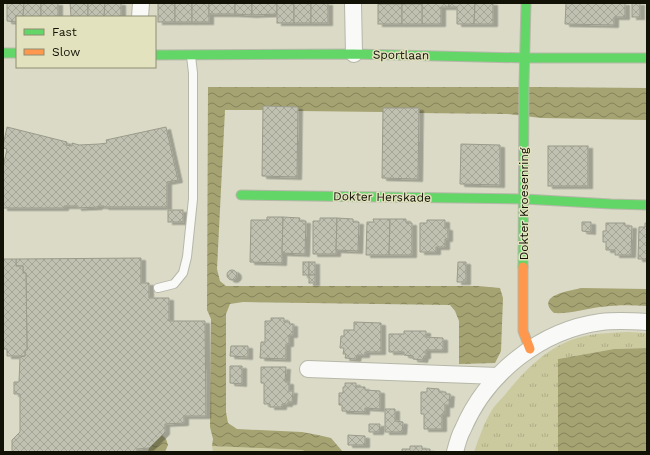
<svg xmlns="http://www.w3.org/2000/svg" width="650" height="455" font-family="'Work Sans',sans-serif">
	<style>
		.grass { fill: url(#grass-tufts) }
		.water { fill: url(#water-waves) }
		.building { fill: url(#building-cross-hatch); stroke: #9b9b8c; filter: url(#shadow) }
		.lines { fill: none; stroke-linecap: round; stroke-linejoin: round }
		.lane-casing { stroke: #b7b7a9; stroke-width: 10 }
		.street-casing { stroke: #b7b7a9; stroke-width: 18 }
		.fast-casing { stroke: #b7b7a9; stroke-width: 11 }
		.slow-casing { stroke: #b7b7a9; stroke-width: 11 }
		.lane { stroke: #f9f9f7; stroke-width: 8 }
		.street { stroke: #f9f9f7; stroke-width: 16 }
		.fast { stroke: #63d668; stroke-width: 9 }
		.slow { stroke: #ff974d; stroke-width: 9 }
		.labels { text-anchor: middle; stroke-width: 3; stroke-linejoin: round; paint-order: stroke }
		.street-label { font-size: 12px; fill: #111105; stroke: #e2e2bf }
	</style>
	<defs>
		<pattern id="grass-tufts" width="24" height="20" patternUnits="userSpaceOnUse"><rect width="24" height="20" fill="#cbca9e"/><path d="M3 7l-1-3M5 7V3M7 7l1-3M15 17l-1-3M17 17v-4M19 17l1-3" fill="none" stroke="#adac87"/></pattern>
		<pattern id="water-waves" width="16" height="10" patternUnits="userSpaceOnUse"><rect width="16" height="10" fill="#a5a372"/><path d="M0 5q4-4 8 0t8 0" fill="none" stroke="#85835c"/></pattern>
		<pattern id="building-cross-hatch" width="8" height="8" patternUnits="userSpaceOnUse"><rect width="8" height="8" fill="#c1c1b1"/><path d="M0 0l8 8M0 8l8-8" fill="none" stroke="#a5a597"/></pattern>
		<filter id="shadow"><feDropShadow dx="4.5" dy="2.5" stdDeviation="0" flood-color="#0004"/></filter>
	</defs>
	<rect width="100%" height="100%" fill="#dadac7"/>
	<!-- grass -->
	<g class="grass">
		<path d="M628,332L647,333V348L614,349L558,359V452H474C479,438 484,423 492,410C495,405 500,400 504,396C522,373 543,351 571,340C589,333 609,333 628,332Z"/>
		<path d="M212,446L302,450L307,452H213Z"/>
	</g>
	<!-- water -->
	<g class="water">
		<path d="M208,87H541L647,88V120L541,118L507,114L419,113V108H384L383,112L298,111V107L263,106V110H225L217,269L220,281L226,286H478L500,288L503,298L501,351L495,363L459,364V321L455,311L450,305L243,302L230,304L226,314V412L228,423L237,429L302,432L318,435L331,438L343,452H307L302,450L212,446L213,439L210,427L211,319L207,310Z"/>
		<path d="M581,288L647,289V306C631,305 616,305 600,307C585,309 569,314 554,313C535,295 570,291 581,288Z"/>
		<path d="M647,348V452H558V359L614,349Z"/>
		<path d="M162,435L166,439L168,445L165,452H148L149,448Z"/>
	</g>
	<!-- building -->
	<g class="building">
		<path d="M7,3H24L23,17H17V22L7,21Z"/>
		<path d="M24,3H41V17H23Z"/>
		<rect x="41" y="3" width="17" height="14"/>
		<path d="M70,3H88V17H71Z"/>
		<path d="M88,3H105L104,17H88Z"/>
		<path d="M105,3H121V17H104Z"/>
		<rect x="158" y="3" width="17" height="19"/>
		<rect x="175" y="3" width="17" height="19"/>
		<rect x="192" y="3" width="17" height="19"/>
		<rect x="209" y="3" width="26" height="11"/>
		<path d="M235,3H252V15L235,14Z"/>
		<path d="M252,3H277V14L252,15Z"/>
		<rect x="277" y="3" width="17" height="20"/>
		<rect x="294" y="3" width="17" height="20"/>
		<rect x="311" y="3" width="17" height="20"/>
		<path d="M422,3H449V7H441V24H422Z"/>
		<path d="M449,3H475L474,24H457V7H449Z"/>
		<path d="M475,3H493V24H474Z"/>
		<path d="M566,3H625V17H614V25L565,24Z"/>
		<rect x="632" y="3" width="8" height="14"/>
		<rect x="378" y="4" width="24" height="20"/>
		<rect x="402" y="4" width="20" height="20"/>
		<path d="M263,106L298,107L297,177L262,176Z"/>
		<path d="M383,108H419L418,179L382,178Z"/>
		<path d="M7,127L67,142L66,145L72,146V143L79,145L99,144L107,143L106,140L166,127L178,180L167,182V207H104V206H98V207L77,208V206H64V208H3V167L7,149L3,148V146Z"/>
		<path d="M461,144L500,145V185L460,184Z"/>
		<rect x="548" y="146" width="40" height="40"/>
		<rect x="168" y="210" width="15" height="12"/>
		<path d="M267,217H283L282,263L250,262L251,220H267Z"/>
		<path d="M283,217L300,218L299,221H306L305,254L282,253Z"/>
		<path d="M320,218H337L336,254H313V221H320Z"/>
		<path d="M337,218L353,219V222H359L358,251L336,250Z"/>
		<path d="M373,219H390L389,255H366L367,222H374Z"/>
		<path d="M390,219H406V223H412V255H389Z"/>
		<path d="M427,220H445V228H448V239H445V247H436V252H420V223H427Z"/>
		<path d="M582,222H591V232L582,231Z"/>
		<path d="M606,223H625V226H632L631,255H615V250H606V242H603V231H606Z"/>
		<path d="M645,223H647V259H638L639,227H645Z"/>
		<path d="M141,258V283H149V298H169V321H205L206,416H184V423L165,424V432L149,448L137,449V452H12V440L20,432V394H14V382H19L20,357L25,356V350H27L26,273H23V266H16V259Z"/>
		<path d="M3,259H16V266H23V273H26L27,350H25V356H7V349H3Z"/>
		<rect x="303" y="262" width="6" height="13"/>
		<rect x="309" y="262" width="6" height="13"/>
		<path d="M458,262H466V282H457Z"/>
		<circle cx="232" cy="275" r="5"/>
		<rect x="309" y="275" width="6" height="8"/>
		<path d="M271,318H284V322H290L289,324H293V335H289V344H286V359L260,358L261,342H265V321H271Z"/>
		<path d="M354,322L381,323V352H365V355H357L356,359L345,358L346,354H343L344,348H340L341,336H344V330H354Z"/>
		<path d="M404,331H426V337L443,338V350H426V356H424L423,360L413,359V356L404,355V352H389V334H404Z"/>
		<path d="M231,346H248V357L230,356Z"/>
		<path d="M230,366H242V384L230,383Z"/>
		<path d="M261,367H286L285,382H289V391H293L292,402H288V404H282V407H270V404H264V383H261Z"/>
		<path d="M345,383H356V387H365V390L380,391V409L365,408V412L342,411V405H339V393H343V387H345Z"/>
		<path d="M427,388L439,389V392H446V394H450L449,405H445V414H442V429H424V414H421V392H427Z"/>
		<path d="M385,409H395V421L403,422L402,432H385Z"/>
		<path d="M369,424H380L379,432H369Z"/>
		<path d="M348,435L365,436V445H348Z"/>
		<path d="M410,446H422V449H430V452H433H402V449H410Z"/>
	</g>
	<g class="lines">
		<!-- lane casing -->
		<g class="lane-casing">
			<path id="lane" d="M158,288L174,284L183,273L187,257L193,199V73L191,56"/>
		</g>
		<!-- street casing -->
		<g class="street-casing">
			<g id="street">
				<path d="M353,3L354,54"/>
				<path d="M140,17L141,3"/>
				<path d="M308,369L498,376"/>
				<path d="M455,452C457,444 459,436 463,429C487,373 541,330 601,322C617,320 632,321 647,322"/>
			</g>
		</g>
		<!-- fast casing -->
		<g class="fast-casing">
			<g id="fast">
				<path d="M3,53H17"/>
				<path d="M155,55L354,54L525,58H647"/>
				<path d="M241,195L524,199L611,204L647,205"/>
				<path d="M523,267L524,84L526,3"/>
			</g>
		</g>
		<!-- slow casing -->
		<g class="slow-casing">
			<path id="slow" d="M523,267V331L530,349"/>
		</g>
		<!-- lane -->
		<use href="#lane" class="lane"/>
		<!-- street -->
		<use href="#street" class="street"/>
		<!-- fast -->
		<use href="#fast" class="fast"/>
		<!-- slow -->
		<use href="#slow" class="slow"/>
	</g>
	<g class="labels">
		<!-- street labels -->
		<g class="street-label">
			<text transform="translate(401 55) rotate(1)" y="4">Sportlaan</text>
			<text transform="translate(382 197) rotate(1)" y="4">Dokter Herskade</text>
			<text transform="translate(524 204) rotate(-90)" y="4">Dokter Kroesenring</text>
		</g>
	</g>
	<!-- border -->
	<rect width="650" height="455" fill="none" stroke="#111105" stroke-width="8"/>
	<!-- legend -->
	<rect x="16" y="16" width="140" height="52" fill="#e2e2bf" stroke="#8e8e75"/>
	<rect x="24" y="29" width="20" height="6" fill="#63d668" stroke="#8e8e75"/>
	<text x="52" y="36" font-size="12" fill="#111105">Fast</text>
	<rect x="24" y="49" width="20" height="6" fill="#ff974d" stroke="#8e8e75"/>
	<text x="52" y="56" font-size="12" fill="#111105">Slow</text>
</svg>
